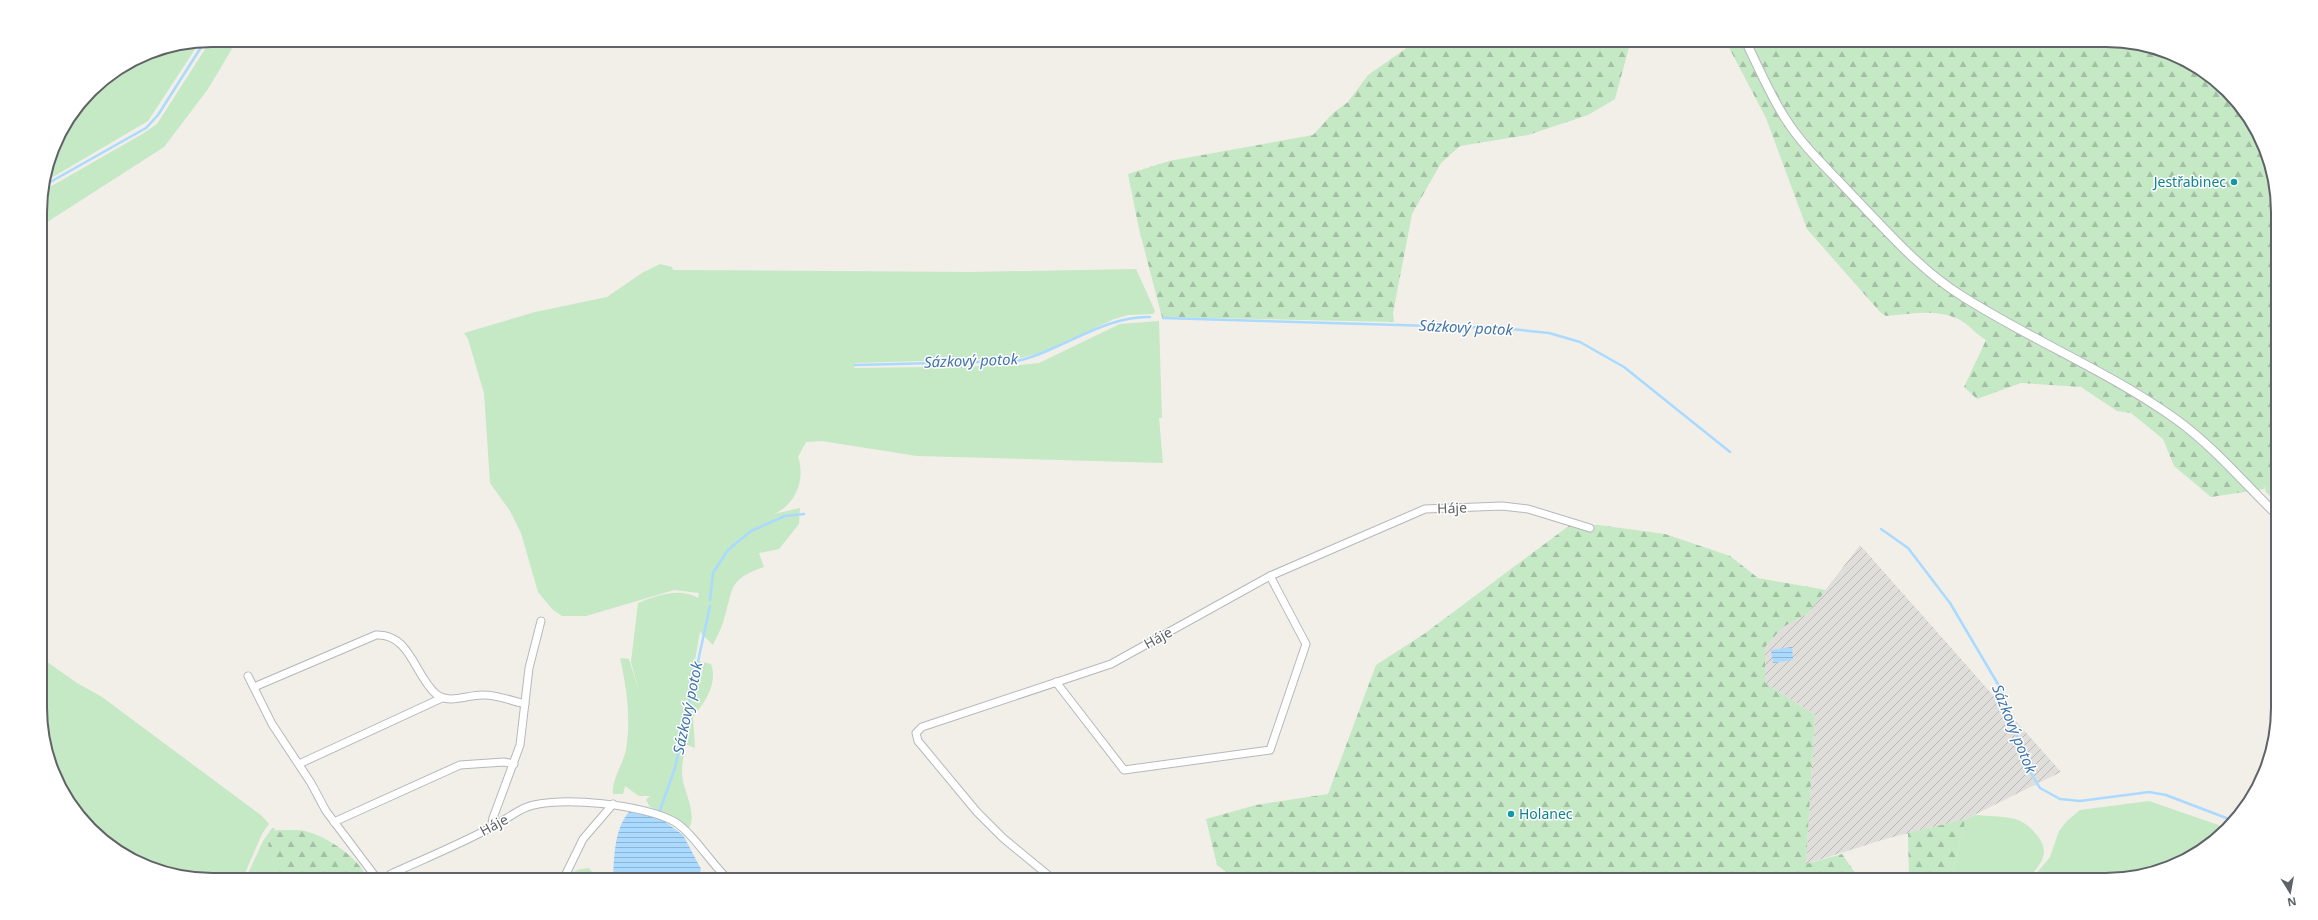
<svg xmlns="http://www.w3.org/2000/svg" width="2318" height="920" font-family="'Noto Sans',sans-serif">
	<style>
		.industrial { fill: url(#industrial-furrows) }
		.green { fill: #c5e8c5 }
		.forest { fill: url(#forest-firs) }
		.water { fill: url(#water-rules) }
		.lines { fill: none; stroke-linecap: round; stroke-linejoin: round }
		.stream { stroke: #aadaff; stroke-width: 2.5 }
		.minor-casing { stroke: #b5b8bc; stroke-width: 9 }
		.tertiary-casing { stroke: #b5b8bc; stroke-width: 10 }
		.minor { stroke: #fff; stroke-width: 7 }
		.tertiary { stroke: #fff; stroke-width: 8 }
		.culture-dot { fill: #0f9aa8; stroke: #fff; stroke-width: 1.5 }
		.labels { text-anchor: middle; stroke-width: 3; stroke-linejoin: round; paint-order: stroke }
		.culture-label { font-size: 14px; fill: #0d838f; stroke: #fff; text-anchor: end }
		.street-label { font-size: 14px; fill: #5f6368; stroke: #fff }
		.water-label { font-size: 15px; font-style: italic; fill: #4174aa; stroke: #fff }
		.rim { fill: none; stroke: #5f6368; stroke-width: 2 }
	</style>
	<defs>
		<pattern id="industrial-furrows" width="10" height="10" patternUnits="userSpaceOnUse"><rect width="10" height="10" fill="#e0deda"/><path d="M-1 1l2-2M0 10L10 0M9 11l2-2" fill="none" stroke="#b9b8b5"/></pattern>
		<pattern id="forest-firs" width="22" height="20" patternUnits="userSpaceOnUse"><rect width="22" height="20" fill="#c5e8c5"/><path d="M5 1l3.5 6h-7zM16 11l3.5 6h-7z" fill="#a3c0a4"/></pattern>
		<pattern id="water-rules" width="6" height="5" patternUnits="userSpaceOnUse"><rect width="6" height="5" fill="#aadaff"/><path d="M0 2.5h6" fill="none" stroke="#8eb4d2"/></pattern>
	</defs>
	<rect width="100%" height="100%" fill="#f1efe8"/>
	<!-- industrial -->
	<path class="industrial" d="M1860,545L2061,772L1966,819L1885,839L1806,864L1815,715L1765,683V647L1783,627L1807,614Z"/>
	<!-- green -->
	<g class="green">
		<path d="M211,40H237L208,89L164,147L41,226L40,201L43,191L144,133L157,124Z"/>
		<path d="M199,43L148,121L46,181L58,136L98,83L147,53Z"/>
		<path d="M660,264L672,267L673,270L969,272L1136,269L1155,311L1153,314L1128,315L1114,319L1049,350L1021,358L855,363L854,368L1011,366L1039,363L1120,324L1159,321L1162,418H1159L1163,463L917,456L822,441L806,442L798,457C806,480 795,505 774,514L800,508L799,524L779,549L759,553L764,567C728,580 734,586 724,619C722,628 717,636 713,645L700,632L695,660L711,664C718,684 705,702 693,717L695,748L685,744C684,754 682,763 682,773C682,790 698,812 689,828L674,816L650,807L646,800L650,796H639L625,786L623,794H613C611,781 623,764 626,750C631,719 627,689 620,658L629,659L639,692L631,662L638,603C656,596 679,587 698,598L699,593L674,590L586,616H562L552,609L538,592L521,533L510,511L490,483L484,393L468,339L464,333L535,312L607,297L642,273Z"/>
		<path d="M2269,482H2277V503L2265,491L2266,483Z"/>
		<path d="M43,659L77,683L102,697L262,816L269,824L262,834L242,880H212L157,871L116,851L83,821L58,784L43,741Z"/>
		<path d="M2149,801L2227,828C2169,886 2106,880 2031,880L2050,857L2059,831L2067,821L2080,810Z"/>
		<path d="M1975,815C1988,816 2003,816 2015,819C2024,822 2029,826 2035,833C2052,852 2042,863 2027,880H1950L1966,819Z"/>
		<path d="M272,828H275L268,842L278,880H245L263,841Z"/>
		<path d="M589,868L598,880H568C572,870 579,869 589,868Z"/>
	</g>
	<!-- forest -->
	<g class="forest">
		<path d="M1418,40H1631L1615,99L1588,115L1528,135L1460,146L1441,163L1412,214L1393,313L1394,322L1162,317L1139,229L1128,174L1169,161L1313,135L1333,113L1348,102L1368,75Z"/>
		<path d="M1725,40H2106L2161,49L2202,69L2235,99L2265,146L2276,189L2277,482L2267,483L2264,489L2211,497L2174,466L2163,439L2131,413L2117,411L2081,387L2021,383L1977,399L1964,387L1986,340C1977,335 1971,327 1962,321C1939,308 1912,314 1886,316L1880,312L1807,229L1766,118Z"/>
		<path d="M1570,525H1598L1665,534L1730,556L1758,578L1826,590L1807,614L1783,627L1765,647V683L1815,715L1806,864L1842,854L1860,880H1237L1217,865L1206,819L1256,805L1328,794L1376,665L1424,634Z"/>
		<path d="M1966,819L1950,880H1909L1908,833Z"/>
		<path d="M273,830C283,831 295,829 305,831C326,836 362,859 367,880H278L268,844Z"/>
	</g>
	<!-- water -->
	<g class="water">
		<path d="M1792,647L1793,660L1773,663L1771,650Z"/>
		<path d="M629,812L657,816L683,835L701,869L698,880H613C614,858 614,829 629,812Z"/>
	</g>
	<g class="lines">
		<!-- stream -->
		<g class="stream">
			<path d="M45,185L146,128L158,115L205,41"/>
			<path d="M1163,318L1501,328L1549,333L1580,342L1624,367L1730,452"/>
			<path d="M855,365L1017,361C1062,351 1102,316 1150,317"/>
			<path d="M1881,529L1908,548L1950,603L2002,691L2027,767L2040,788L2060,799L2080,801L2149,792L2166,795L2234,821"/>
			<path d="M710,600L713,573L728,550L751,531L785,516L804,514"/>
			<path d="M660,810L675,768L710,606"/>
		</g>
		<!-- minor casing -->
		<g class="minor-casing">
			<g id="minor">
				<path d="M248,676L272,724L311,783L326,811L378,880"/>
				<path d="M1056,682L1124,770L1270,750L1306,644L1270,576"/>
				<path d="M254,687L376,635C410,633 415,676 436,694C449,705 469,694 484,695C498,695 512,701 525,704"/>
				<path d="M299,764L442,698"/>
				<path d="M334,822L460,765L504,762L514,764"/>
				<path d="M491,828L493,818L520,745L529,668L541,621"/>
				<path d="M384,880L391,874C424,859 458,845 490,828C503,822 514,812 527,807C558,795 647,805 675,822C694,834 711,864 729,880"/>
				<path d="M563,880L583,839L613,804"/>
				<path d="M1054,880L1003,838L977,812L918,741L916,733L922,727L1111,664L1270,576L1425,509L1502,506L1528,509L1590,528"/>
			</g>
		</g>
		<!-- tertiary casing -->
		<g class="tertiary-casing">
			<path id="tertiary" d="M1745,40C1758,66 1769,93 1785,118C1803,147 1829,170 1852,195C1886,230 1920,270 1962,296C2031,340 2110,372 2177,420C2214,447 2244,483 2277,515"/>
		</g>
		<!-- minor -->
		<use href="#minor" class="minor"/>
		<!-- tertiary -->
		<use href="#tertiary" class="tertiary"/>
	</g>
	<!-- markers -->
	<g class="culture-dot">
		<circle cx="2234" cy="182" r="4"/>
		<circle cx="1511" cy="814" r="4"/>
	</g>
	<g class="labels">
		<!-- culture labels -->
		<g class="culture-label">
			<text x="2226" y="187">Jestřabinec</text>
			<text x="1519" y="819" text-anchor="start">Holanec</text>
		</g>
		<!-- street labels -->
		<g class="street-label">
			<text transform="translate(1452 508) rotate(-2)" y="5">Háje</text>
			<text transform="translate(1158 638) rotate(-29)" y="5">Háje</text>
			<text transform="translate(494 825) rotate(-28)" y="5">Háje</text>
		</g>
		<!-- water labels -->
		<g class="water-label">
			<text transform="translate(1466 328) rotate(3)" y="5">Sázkový potok</text>
			<text transform="translate(971 361) rotate(-2)" y="5">Sázkový potok</text>
			<text transform="translate(688 708) rotate(-78)" y="5">Sázkový potok</text>
			<text transform="translate(2014 729) rotate(68)" y="5">Sázkový potok</text>
		</g>
	</g>
	<!-- crop -->
	<path d="M0 0H2318V920H0ZM212 47H2106A165 165 0 0 1 2271 212V708A165 165 0 0 1 2106 873H212A165 165 0 0 1 47 708V212A165 165 0 0 1 212 47Z" fill="#fff" fill-rule="evenodd"/>
	<path class="rim" d="M212 47H2106A165 165 0 0 1 2271 212V708A165 165 0 0 1 2106 873H212A165 165 0 0 1 47 708V212A165 165 0 0 1 212 47Z"/>
	<!-- north arrow -->
	<g transform="translate(2290 892) rotate(169)" stroke="#ffffff" stroke-width="3" paint-order="stroke">
	<path d="M0-3L7 15L0 10L-7 15Z" fill="#5f6368"/>
	<text y="-6" font-size="11" font-weight="bold" text-anchor="middle" fill="#5f6368">N</text>
	</g>
</svg>
